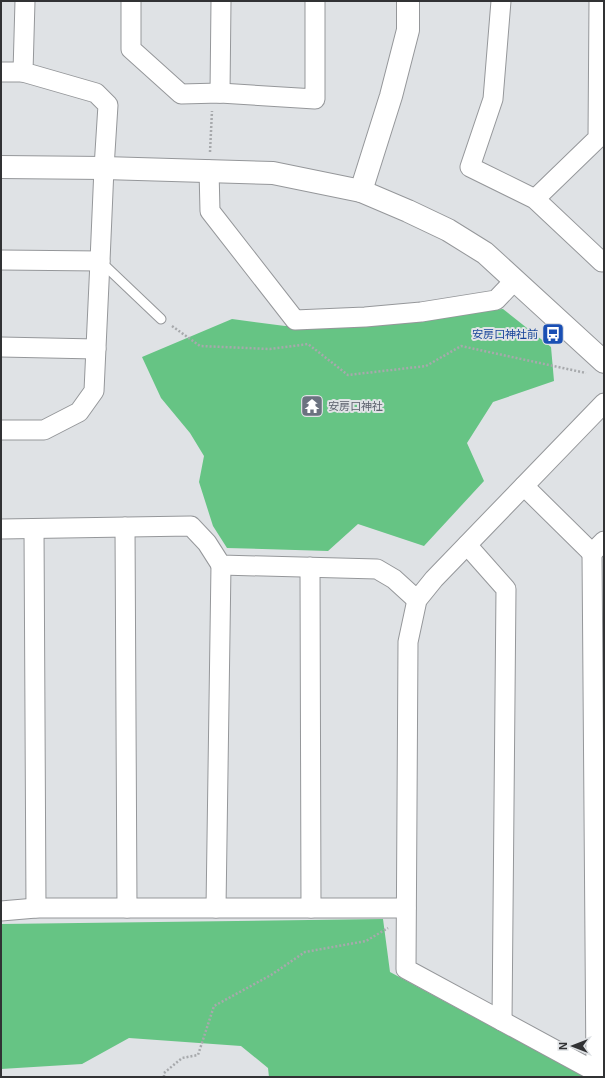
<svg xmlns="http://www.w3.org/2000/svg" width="605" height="1078" font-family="Helvetica,'Noto Sans JP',sans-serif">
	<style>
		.forest { fill: #66c484 }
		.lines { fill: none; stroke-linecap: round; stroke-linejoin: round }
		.lane-casing { stroke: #95979a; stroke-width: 11 }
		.street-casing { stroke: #95979a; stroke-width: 21 }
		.secondary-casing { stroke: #95979a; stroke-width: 24 }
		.path { stroke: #a7a9ac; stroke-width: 2.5; stroke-dasharray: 2 2; stroke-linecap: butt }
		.lane { stroke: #fff; stroke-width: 9 }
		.street { stroke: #fff; stroke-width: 19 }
		.secondary { stroke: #fff; stroke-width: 22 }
		.labels { text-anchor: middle; stroke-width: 4; stroke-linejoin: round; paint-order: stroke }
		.transit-label { font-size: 11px; fill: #164399; stroke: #dfe2e5; text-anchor: end }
		.worship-label { font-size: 11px; fill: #5b616d; stroke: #dfe2e5; text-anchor: start }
	</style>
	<rect width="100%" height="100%" fill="#dfe2e5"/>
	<!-- forest -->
	<g class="forest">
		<path d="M503,309L551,347L554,381L493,402L467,443L484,481L424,546L358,524L328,551L227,548L213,526L199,482L204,456L190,433L161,398L142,357L232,319L285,326Z"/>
		<path d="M383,919L390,972L585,1077H269L268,1068L241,1046L129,1038L82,1064L1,1069V924Z"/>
	</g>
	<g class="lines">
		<!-- lane casing -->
		<g class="lane-casing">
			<path id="lane" d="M100,261L161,319"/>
		</g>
		<!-- street casing -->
		<g class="street-casing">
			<g id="street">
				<path d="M131,1V49L181,94L220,93L315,99V1"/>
				<path d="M501,1L493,99L470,167L535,199L602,262L604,260"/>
				<path d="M1,72H23"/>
				<path d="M220,93L221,1"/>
				<path d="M209,170L210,211L295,320L365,317L421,312L496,300L515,280"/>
				<path d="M535,199L598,138L599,1"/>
				<path d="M1,260L100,261L104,168L108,105L96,93L23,72L25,1"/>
				<path d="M1,347L96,349"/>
				<path d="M604,403L434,579L417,600L408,642L406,969L596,1072L604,1075"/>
				<path d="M1,430H44L79,412L94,391L100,261"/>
				<path d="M524,486L592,553L604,541"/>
				<path d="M125,527L127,908"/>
				<path d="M1,529L191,526L207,543L221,565L377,569L394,579L417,600"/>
				<path d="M34,529L36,908"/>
				<path d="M467,545L506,589L502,1021"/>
				<path d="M592,553L596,1072"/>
				<path d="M310,567L311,908"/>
				<path d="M216,908L221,565"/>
				<path d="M1,911L36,908H406"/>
			</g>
		</g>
		<!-- secondary casing -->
		<g class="secondary-casing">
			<g id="secondary">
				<path d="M1,167L104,168L273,173L361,191L408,211L448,230L485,253L604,362"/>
				<path d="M361,191L391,96L408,30V1"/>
			</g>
		</g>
		<!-- path -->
		<g class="path">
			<path d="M210,152L212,111"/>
			<path d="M172,326L200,346L270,349L308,344L348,375L426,366L461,346L586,373"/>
			<path d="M164,1077V1073L182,1058L198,1055L214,1006L271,975L305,952L366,941L388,928"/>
		</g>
		<!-- lane -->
		<use href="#lane" class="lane"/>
		<!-- street -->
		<use href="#street" class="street"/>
		<!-- secondary -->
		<use href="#secondary" class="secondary"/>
	</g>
	<!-- icons -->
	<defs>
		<g id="bus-square" transform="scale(1.15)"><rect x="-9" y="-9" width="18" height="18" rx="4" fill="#1a4fb4" stroke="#dfe2e5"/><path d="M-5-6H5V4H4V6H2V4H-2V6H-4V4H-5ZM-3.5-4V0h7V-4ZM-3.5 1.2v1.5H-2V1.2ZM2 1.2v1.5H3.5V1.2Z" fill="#fff"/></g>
		<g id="temple-square" transform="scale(1.15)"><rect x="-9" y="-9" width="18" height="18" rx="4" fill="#6b7280" stroke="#dfe2e5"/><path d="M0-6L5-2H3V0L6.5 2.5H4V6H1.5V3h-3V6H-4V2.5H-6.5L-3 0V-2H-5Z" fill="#fff"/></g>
	</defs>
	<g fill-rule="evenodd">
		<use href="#bus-square" x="553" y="334"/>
		<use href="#temple-square" x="312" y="406"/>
	</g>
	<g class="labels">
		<!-- transit labels -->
		<g class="transit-label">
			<text x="538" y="338">安房口神社前</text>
		</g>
		<!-- worship labels -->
		<g class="worship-label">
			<text x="328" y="410">安房口神社</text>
		</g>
	</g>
	<!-- border -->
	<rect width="605" height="1078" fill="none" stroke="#313234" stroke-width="4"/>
	<!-- north arrow -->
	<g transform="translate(573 1046) rotate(270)" stroke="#dfe2e5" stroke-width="3" paint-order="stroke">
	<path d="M0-3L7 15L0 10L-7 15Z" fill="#313234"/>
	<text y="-6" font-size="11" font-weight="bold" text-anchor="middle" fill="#313234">N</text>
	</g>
</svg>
